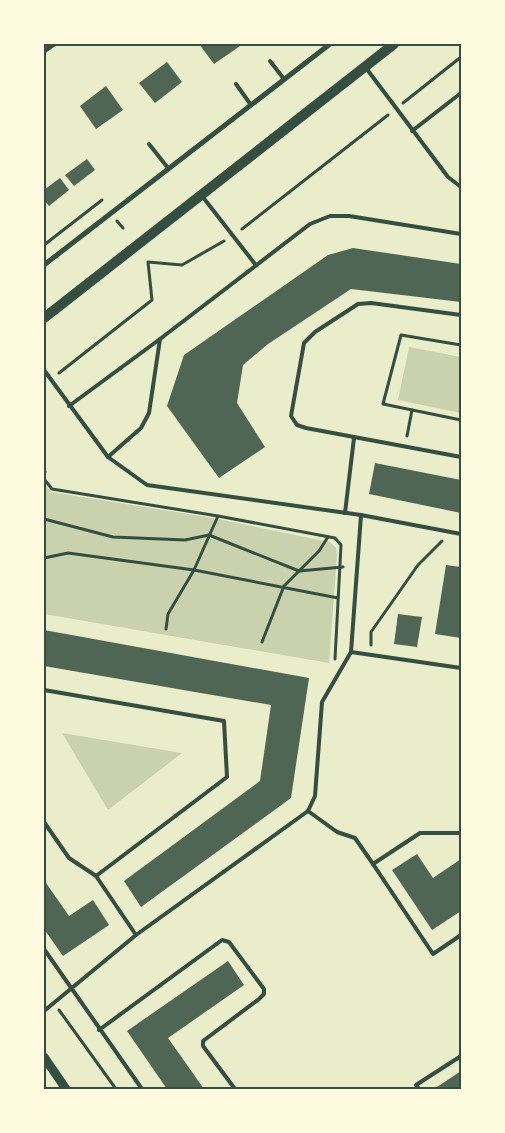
<svg xmlns="http://www.w3.org/2000/svg" width="505" height="1133" font-family="Overpass,sans-serif">
	<style>
		.green { fill: #cad2ad }
		.building { fill: #4f6655 }
		.lines { fill: none; stroke-linecap: round; stroke-linejoin: round }
		.path { stroke: #344e41; stroke-width: 3 }
		.service { stroke: #344e41; stroke-width: 4 }
		.minor { stroke: #344e41; stroke-width: 5 }
		.tertiary { stroke: #344e41; stroke-width: 9 }
		.secondary { stroke: #344e41; stroke-width: 10 }
		.neatline { fill: none; stroke: #344e41; stroke-width: 2 }
	</style>
	<rect width="100%" height="100%" fill="#e9edc9"/>
	<!-- green -->
	<g class="green">
		<path d="M409,347L461,357V413L398,400Z"/>
		<path d="M44,483L51,492L213,518L330,542L336,548L337,555L329,663L44,614Z"/>
		<path d="M62,733L182,753L108,810Z"/>
	</g>
	<!-- building -->
	<g class="building">
		<path d="M199,44H243L214,64Z"/>
		<path d="M167,62L182,82L155,103L139,83Z"/>
		<path d="M106,86L123,110L96,129L80,106Z"/>
		<path d="M87,159L95,170L74,186L65,175Z"/>
		<path d="M60,178L69,190L49,206L44,200V190Z"/>
		<path d="M353,248L461,264V302L351,289L268,344L243,365L237,403L265,447L219,478L167,406L184,355L328,255Z"/>
		<path d="M375,463L461,480V513L369,494Z"/>
		<path d="M446,565L461,567V638L435,634Z"/>
		<path d="M398,614L422,617L417,647L394,644Z"/>
		<path d="M44,630L309,678L291,798L141,907L124,881L260,781L271,705L44,666Z"/>
		<path d="M417,854L433,878L461,859V911L432,930L392,870Z"/>
		<path d="M44,880L69,916L93,900L109,925L63,956L44,929Z"/>
		<path d="M228,961L244,985L168,1038L204,1089H167L127,1031Z"/>
		<path d="M461,1071V1089H434Z"/>
	</g>
	<g class="lines">
		<!-- path -->
		<g class="path">
			<path d="M403,103L461,57"/>
			<path d="M117,221L123,228"/>
			<path d="M242,229L388,115"/>
			<path d="M44,245L102,200"/>
			<path d="M461,345L401,335L383,404L461,420"/>
			<path d="M59,373L152,300L148,262L182,265L224,241"/>
			<path d="M407,436L412,410"/>
			<path d="M44,473L45,472"/>
			<path d="M44,479L52,489L218,516L335,538L341,545L335,659"/>
			<path d="M44,519L113,537L185,540L209,535L299,571L343,567"/>
			<path d="M44,558L68,553L194,570L338,598"/>
			<path d="M166,629L168,614L194,570L218,516"/>
			<path d="M262,642L284,586L319,551L328,537"/>
			<path d="M371,645V632L418,565L442,541"/>
			<path d="M59,1010L116,1089"/>
		</g>
		<!-- service -->
		<g class="service">
			<path d="M270,61L284,79"/>
			<path d="M366,68L448,177L461,187"/>
			<path d="M236,84L251,105"/>
			<path d="M412,131L461,93"/>
			<path d="M149,144L168,168"/>
			<path d="M202,196L255,264"/>
			<path d="M461,315L371,303L358,304L315,332L304,343L291,416L297,425L306,428L461,457"/>
			<path d="M44,370L108,457L147,485L361,515L461,534"/>
			<path d="M69,406L160,339L310,224L330,216H349L461,234"/>
			<path d="M108,457L141,428L149,413L160,339"/>
			<path d="M345,513L354,438"/>
			<path d="M351,652L461,668"/>
			<path d="M44,690L224,721L227,777L96,876"/>
			<path d="M308,811L337,832L355,838L373,864"/>
			<path d="M44,822L69,858L96,876L136,935L44,1011"/>
			<path d="M461,833H420L373,864L433,954L461,935"/>
			<path d="M136,935L308,811L315,796L322,702L351,652L361,515"/>
			<path d="M44,949L142,1089"/>
			<path d="M99,1030L222,940L229,942L264,989V994L259,999L203,1041V1046L235,1089"/>
			<path d="M419,1089L416,1085L461,1056"/>
		</g>
		<!-- minor -->
		<g class="minor">
			<path d="M44,51L54,44"/>
			<path d="M44,265L330,44"/>
		</g>
		<!-- tertiary -->
		<path class="tertiary" d="M44,1057L66,1089"/>
		<!-- secondary -->
		<path class="secondary" d="M44,318L394,44"/>
	</g>
	<!-- border -->
	<rect width="505" height="1133" fill="none" stroke="#fefae0" stroke-width="90"/>
	<rect x="45" y="45" width="415" height="1043" class="neatline"/>
</svg>
